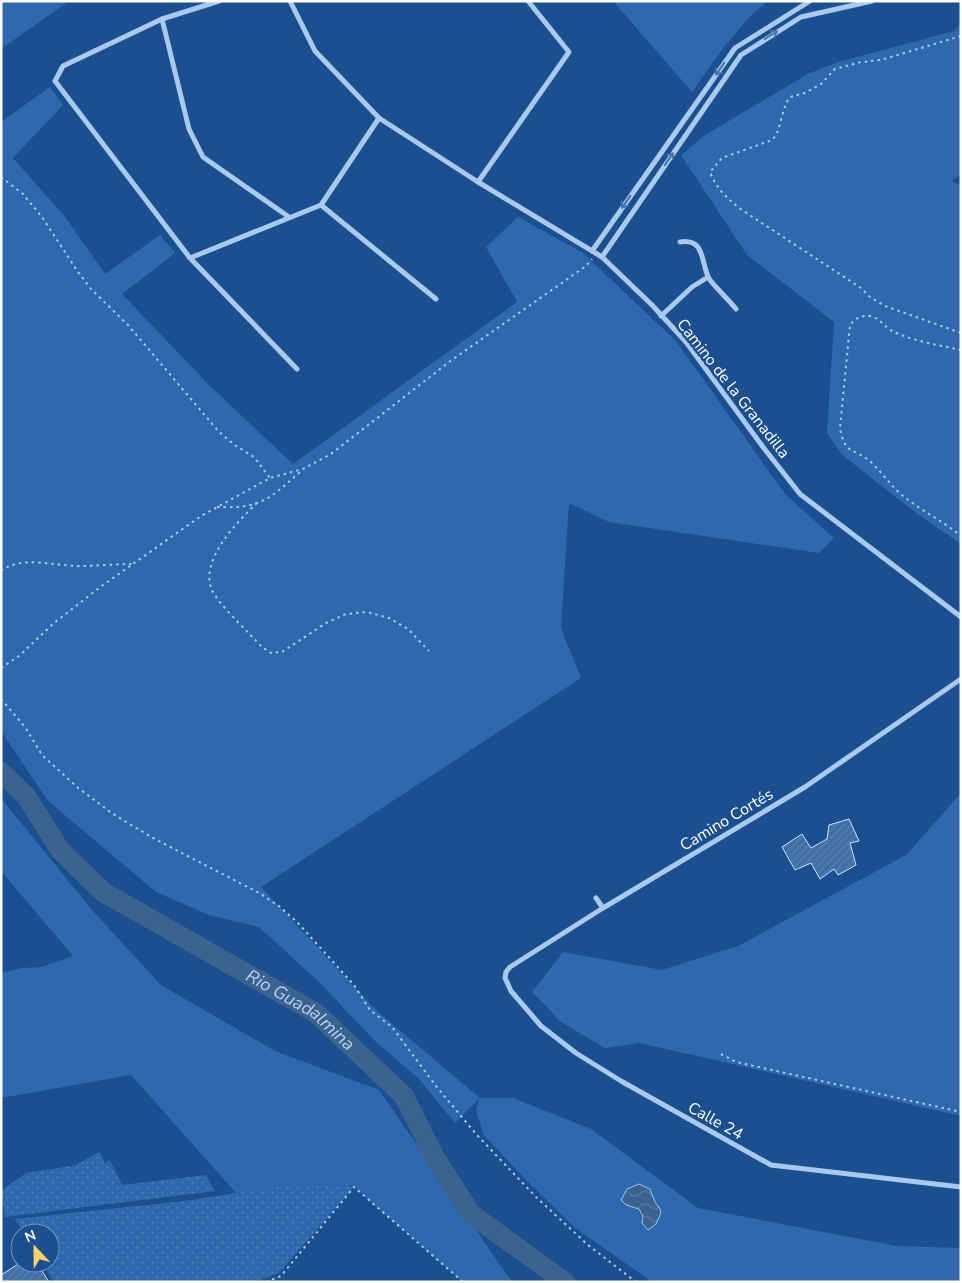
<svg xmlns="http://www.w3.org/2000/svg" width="962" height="1283" font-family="'Nunito Sans',sans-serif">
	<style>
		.green { fill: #2e69ad }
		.garden { fill: url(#garden-dots) }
		.water { fill: url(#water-waves); stroke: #9cc4f0 }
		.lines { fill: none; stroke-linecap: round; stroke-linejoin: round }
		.river { stroke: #3c6290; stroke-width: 20 }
		.building { fill: url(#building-hatch); stroke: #cfe3fa }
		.path { stroke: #a9c9ee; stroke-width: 2; stroke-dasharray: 2.5 4; stroke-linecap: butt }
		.minor { stroke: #a9c9ee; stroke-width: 5 }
		.oneway { stroke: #4674ac }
		.labels { text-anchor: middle; stroke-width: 5; stroke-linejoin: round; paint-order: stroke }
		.street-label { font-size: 16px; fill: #fff; stroke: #1b4f8f }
		.water-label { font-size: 18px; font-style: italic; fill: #b5d3f5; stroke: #1b4f8f }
	</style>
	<defs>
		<pattern id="garden-dots" width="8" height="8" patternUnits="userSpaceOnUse" patternTransform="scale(1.25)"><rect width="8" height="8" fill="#2e69ad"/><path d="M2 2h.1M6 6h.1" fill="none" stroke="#4d80b9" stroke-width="1.8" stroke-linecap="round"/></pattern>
		<pattern id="water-waves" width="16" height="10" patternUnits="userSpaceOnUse" patternTransform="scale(1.25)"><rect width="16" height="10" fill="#3c6290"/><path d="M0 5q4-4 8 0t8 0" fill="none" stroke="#597aa1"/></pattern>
		<pattern id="building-hatch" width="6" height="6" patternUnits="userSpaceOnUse" patternTransform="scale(1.25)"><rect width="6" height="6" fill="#4478b7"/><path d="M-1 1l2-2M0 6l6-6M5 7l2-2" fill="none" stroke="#486282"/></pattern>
	</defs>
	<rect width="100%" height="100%" fill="#1b4f8f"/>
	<!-- green -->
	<g class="green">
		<path d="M1,1H69L1,49Z"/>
		<path d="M613,1H770C747,11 708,70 692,92Z"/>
		<path d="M961,23V174L952,181L961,186V544L916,513L841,454L827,433L834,322L747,255L681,155L705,135L808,74L838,62L954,31Z"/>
		<path d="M50,87L63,105L13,158L66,218L105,274L160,235L175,253L122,294L211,387L293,464L517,302L486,247L518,217L583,253L676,341L786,495L834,538L819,553L609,522L569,503L561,628L581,678L261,887L378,1012L480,1098H513L591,1129L698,1208L897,1246L961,1248V1282H652L574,1227L525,1179L484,1135L476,1111L479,1099L455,1123L419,1079L376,1042L319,982L259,927L209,915L156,892L48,801L1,731V122Z"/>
		<path d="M961,793V1116L640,1043L605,1048L561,1022L532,992L563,952L662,970L738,946L906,855Z"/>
		<path d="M1,798L92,910L161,985L275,1051L379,1090L512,1282H463L354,1187L299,1183L236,1193L131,1075L1,1098V973L22,968L42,967L73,956L1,871Z"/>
	</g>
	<!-- garden -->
	<g class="garden">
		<path d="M99,1152L105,1163L110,1160L122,1185L206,1175L215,1191L5,1217L1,1191L26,1173L76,1165Z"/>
		<path d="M299,1183L354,1187L279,1273L255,1282H54L42,1263H50V1233H24L15,1219L184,1201Z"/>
	</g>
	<!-- water -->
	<path class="water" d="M639,1184L650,1189L655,1202L660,1209L661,1213L656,1224L648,1230L642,1223L643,1216L639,1209L626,1205L621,1200L627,1189Z"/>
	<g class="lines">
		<!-- river -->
		<path class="river" id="s1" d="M1,772L26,796L60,850L103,892L316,1013L404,1096L433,1154L471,1214L565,1282"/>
	</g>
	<!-- building -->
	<g class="building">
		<path d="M849,819L859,841L850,843L856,865L838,875L834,869L820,879L811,863L795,870L782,847L802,834L811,848L827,839L829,825Z"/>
		<path d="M20,1263H37L49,1282H1V1275Z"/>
	</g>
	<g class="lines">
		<!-- path -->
		<g class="path">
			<path d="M961,36L881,60L861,62L835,69L821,84L805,93L790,97C780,111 782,130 772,140L722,158L710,172C716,188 726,197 739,208L861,288L870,297L885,306L961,333"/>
			<path d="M1,177L23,194L42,217L78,272L91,289L128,325L219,432L236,446L254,457L270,478"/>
			<path d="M961,350C938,345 913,341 892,331C885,327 878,317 870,316C861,315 855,319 850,325L840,428C845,457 855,447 872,463C884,475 893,489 907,499C924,512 944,522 961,536"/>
			<path d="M257,503C238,521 199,560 212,590C218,604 250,634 262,647L271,653L282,652L326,623L346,614L367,612L389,618L408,629L429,651"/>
			<path d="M217,507C226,507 236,508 245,506C268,503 284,486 301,471"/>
			<path d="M1,571C21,555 55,566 78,566C96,566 115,564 133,564"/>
			<path d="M1,668L19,656L54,623L103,585L201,516L270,478L303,469L331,454L449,362L586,266L592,259"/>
			<path d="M1,699L25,727L42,755L77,787L113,814L153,838L261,894L280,907L297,922L354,985L370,1010L392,1027L436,1086L476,1134L536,1197L588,1245L636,1282"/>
			<path d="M721,1054L736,1062L961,1112"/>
			<path d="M266,1282L281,1276L354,1187L463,1282"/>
		</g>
		<!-- minor -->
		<g class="minor">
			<path d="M290,1L315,51L379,118L478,182L602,257L652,305L686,342L763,447L800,494L961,617"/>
			<path d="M162,19L219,1"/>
			<path d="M379,118L321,205L436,299"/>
			<path d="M478,182L569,52L528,1"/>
			<path d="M680,242C707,238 700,265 710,280C718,290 728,299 736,309"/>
			<path d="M592,251L735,48L810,1"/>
			<path d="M602,257L741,55L801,17L872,1"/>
			<path d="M190,258L55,81L63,66L162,19L189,129L203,157L289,217"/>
			<path d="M661,316L692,287L708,277"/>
			<path d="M297,369L190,258L321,205"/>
			<path d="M961,679L805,787L603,908L510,967L506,972L505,978L511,991L541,1026L576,1053L621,1081L771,1165L961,1187"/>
			<path d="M596,898L603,908"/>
		</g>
	</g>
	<!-- one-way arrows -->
	<defs><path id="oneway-shaft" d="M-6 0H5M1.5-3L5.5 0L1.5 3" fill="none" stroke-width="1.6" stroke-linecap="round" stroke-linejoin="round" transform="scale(1.25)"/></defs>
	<g class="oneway">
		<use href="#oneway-shaft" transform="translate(771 35) rotate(-32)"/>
		<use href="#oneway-shaft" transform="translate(720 69) rotate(125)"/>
		<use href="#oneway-shaft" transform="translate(669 159) rotate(-55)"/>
		<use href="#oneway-shaft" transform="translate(626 202) rotate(125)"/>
	</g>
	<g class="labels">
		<!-- street labels -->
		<g class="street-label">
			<text transform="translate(734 388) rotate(52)" y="6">Camino de la Granadilla</text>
			<text transform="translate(726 819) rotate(-31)" y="6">Camino Cortés</text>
			<text transform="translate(716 1120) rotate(29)" y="6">Calle 24</text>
		</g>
		<!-- water labels -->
		<g class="water-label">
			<text dy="6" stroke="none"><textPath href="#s1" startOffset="389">Rio Guadalmina</textPath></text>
		</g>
	</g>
	<!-- border -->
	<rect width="962" height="1283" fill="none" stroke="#ffffff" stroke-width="5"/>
	<!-- north arrow -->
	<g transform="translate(35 1248) rotate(338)"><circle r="24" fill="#1b4f8f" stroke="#7695bc"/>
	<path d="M0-4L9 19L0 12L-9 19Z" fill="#ffd166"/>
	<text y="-8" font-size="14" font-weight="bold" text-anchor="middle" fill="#ffffff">N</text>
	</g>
</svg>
